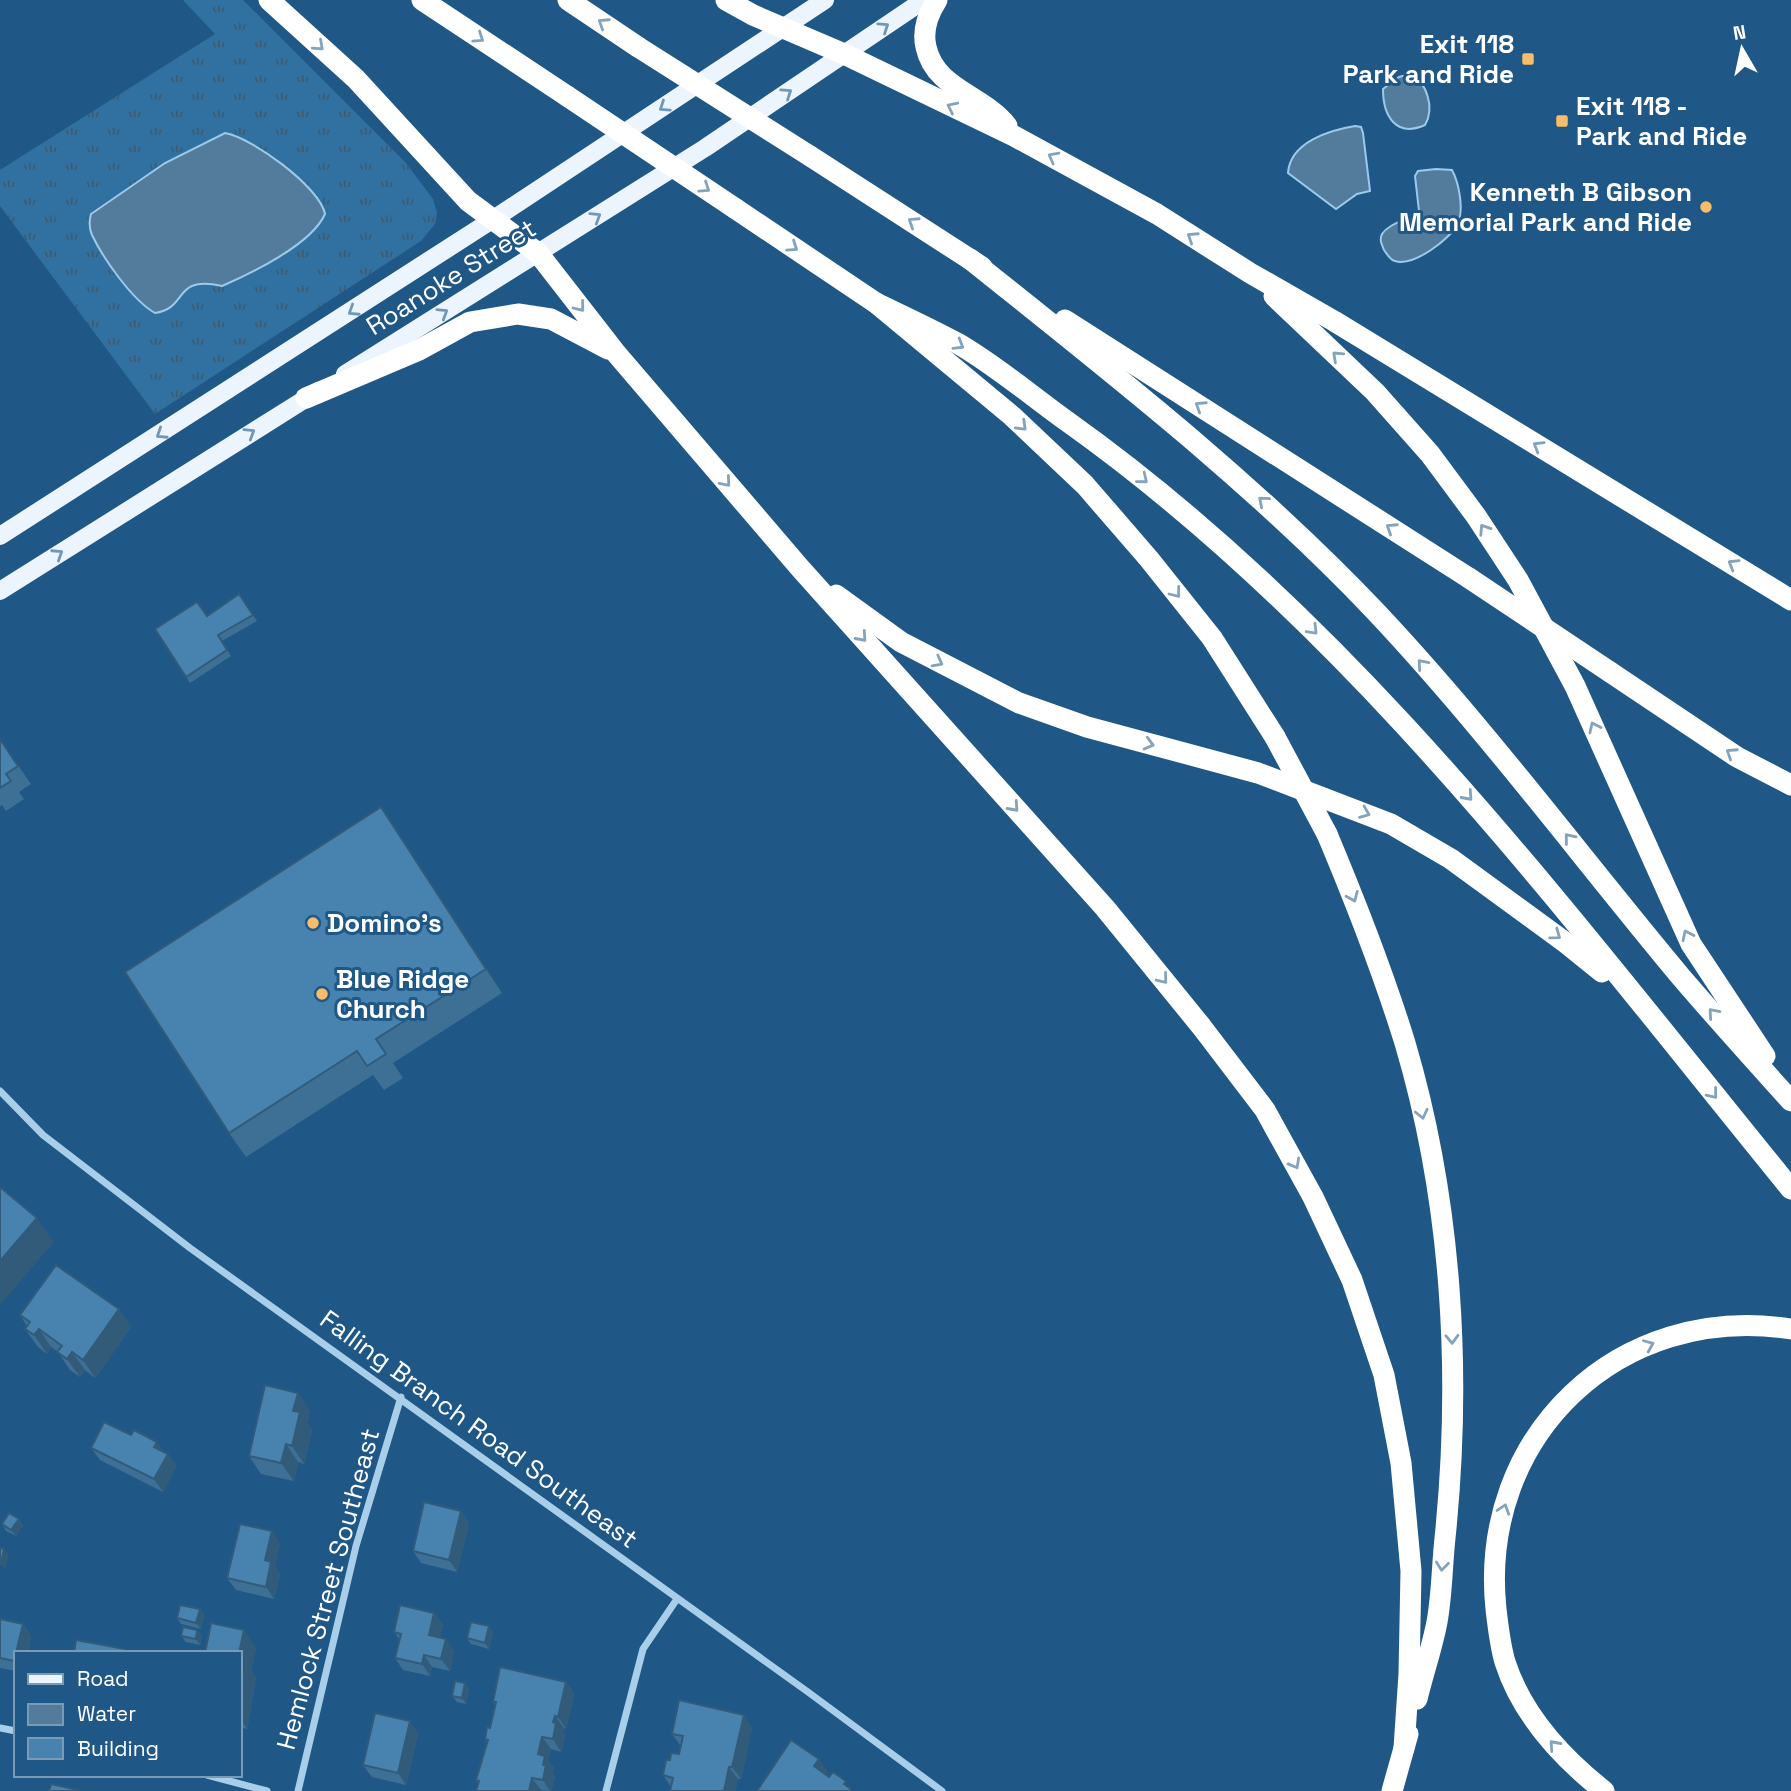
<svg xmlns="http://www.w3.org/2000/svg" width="1791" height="1791" font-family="'Space Grotesk',sans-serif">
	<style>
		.grass { fill: url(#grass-tufts) }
		.water { fill: #537c9c; stroke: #9ccaeb; stroke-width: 2 }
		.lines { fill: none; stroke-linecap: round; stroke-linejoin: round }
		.street { stroke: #a8ceea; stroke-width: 7 }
		.primary { stroke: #ecf5fe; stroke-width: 18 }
		.highway { stroke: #fff; stroke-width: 21 }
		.highway-bridge { stroke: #fff; stroke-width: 21 }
		.wall { fill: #3e7096 }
		.shaded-wall { fill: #325b7a }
		.building { fill: #4882ae; stroke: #325b7a; stroke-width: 2 }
		.oneway { stroke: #84a3bc }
		.oneway2 { stroke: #7197b6 }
		.poi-dot { fill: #f8bd68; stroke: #1f5886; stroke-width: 2.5 }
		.labels { text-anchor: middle; stroke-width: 6; stroke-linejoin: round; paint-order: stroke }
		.poi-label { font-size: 26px; font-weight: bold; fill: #fff; stroke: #1f5886; text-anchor: start }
		.street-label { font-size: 26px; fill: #fff; stroke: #1f5886 }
	</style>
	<defs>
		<pattern id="grass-tufts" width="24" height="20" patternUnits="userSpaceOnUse" patternTransform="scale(1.75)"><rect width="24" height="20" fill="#3071a2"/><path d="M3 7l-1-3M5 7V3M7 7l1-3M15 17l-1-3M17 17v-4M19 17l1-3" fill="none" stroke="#415b6e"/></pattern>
	</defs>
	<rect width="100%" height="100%" fill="#1f5886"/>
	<!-- grass -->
	<path class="grass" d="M183,0H243L406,163L433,199L437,213L435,224L421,241L155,414L0,206V170L215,34Z"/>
	<!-- water -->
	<g class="water">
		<path d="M1409,74C1427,81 1435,108 1425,125C1396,138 1383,116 1383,89L1399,77Z"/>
		<path d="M1355,126L1361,127L1363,133L1370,191L1357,194L1336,209L1288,173C1290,142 1330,130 1355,126Z"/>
		<path d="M225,133C251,137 320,187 325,214C312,244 252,273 222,286C172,275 189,308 155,313C132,300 103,258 92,235C89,228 89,221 91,214L165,163Z"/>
		<path d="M1436,169L1452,170C1459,183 1464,209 1458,223C1451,239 1413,267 1395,261C1390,260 1387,254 1384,250C1382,245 1379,240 1382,234C1389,223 1409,220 1419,211L1415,176L1418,171Z"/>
	</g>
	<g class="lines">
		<!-- street -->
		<g class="street">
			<path d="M0,1091L43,1135L190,1248L808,1692L942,1791"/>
			<path d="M0,1728L16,1731"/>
			<path d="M207,1775L267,1791"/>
			<path d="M298,1791L356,1546L401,1397"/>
			<path d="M606,1791L643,1649L677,1599"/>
		</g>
		<!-- primary -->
		<g class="primary">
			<path d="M345,374L705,148L924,0"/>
			<path d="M0,536L492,220L825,0"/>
			<path d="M0,591L318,391"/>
		</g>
		<!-- highway -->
		<g class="highway">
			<path d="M269,0L356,79L468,201L538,253L615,352L800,568L1105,908L1201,1026L1265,1110L1313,1197L1352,1280L1384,1375L1401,1463L1411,1571L1409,1674L1404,1748"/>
			<path d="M422,0L567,96"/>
			<path d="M568,0L638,47"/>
			<path d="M726,0L753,15L844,54L1014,136L1157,214L1250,273L1334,321L1791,600"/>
			<path d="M937,0C928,14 922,30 926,47C935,89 983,95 1007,126"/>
			<path d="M810,156L982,267"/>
			<path d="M736,209L876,303L1012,416L1085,485L1149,559L1212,638L1275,737"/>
			<path d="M970,259C1111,372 1253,482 1377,613C1485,728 1580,856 1681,977C1717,1019 1754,1060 1791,1101"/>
			<path d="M1274,296L1375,392L1430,454L1476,516L1518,580L1575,686L1691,944L1765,1056"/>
			<path d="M876,303C903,316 931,329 957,343C994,364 1033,397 1068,422C1356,627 1569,917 1791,1189"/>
			<path d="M1065,320L1469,578"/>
			<path d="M306,398L419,350L470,322L518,314L551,319L608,349"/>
			<path d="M836,595L901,642L1019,703L1087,727L1258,773L1391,824L1451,859L1566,943L1602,972"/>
			<path d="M1610,672L1737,757L1791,785"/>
			<path d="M1327,834C1356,903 1383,972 1405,1043C1452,1202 1462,1373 1445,1538C1442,1566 1442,1595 1437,1622C1432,1648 1423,1674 1417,1699"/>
			<path d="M1392,1791L1408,1734"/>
			<path d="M1604,1791C1561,1757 1522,1715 1505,1662C1500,1645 1498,1626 1496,1609C1478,1436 1619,1302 1791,1329"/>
		</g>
		<!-- highway-bridge -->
		<g class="highway-bridge">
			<path d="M638,47L810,156"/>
			<path d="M567,96L736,209"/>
			<path d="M1469,578L1610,672"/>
			<path d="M1275,737L1327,834"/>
		</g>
	</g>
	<!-- wall -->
	<g class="wall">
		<path d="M239,594L257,621L222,641L231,656L190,683L155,629L207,616Z"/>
		<path d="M0,739L31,784L19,792L24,799L6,811L2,805L0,806Z"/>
		<path d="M397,831L502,993L393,1063L403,1078L384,1090L373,1075L246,1157L229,1133Z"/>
		<path d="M119,1309L131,1327L95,1378L85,1370L80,1377L70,1370L58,1352L51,1347L47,1354L38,1347L25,1329L27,1326L20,1315Z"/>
		<path d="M310,1411L307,1423L312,1430L304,1464L298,1462L294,1481L261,1474L249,1456Z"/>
		<path d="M91,1448L165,1452L168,1454L176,1466L163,1492L100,1460Z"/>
		<path d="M461,1511L469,1523L457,1572L421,1563L413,1551Z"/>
		<path d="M2,1524L23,1525L16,1536L6,1531Z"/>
		<path d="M280,1543L275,1567L280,1574L274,1599L236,1590L227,1578Z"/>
		<path d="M200,1609L204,1615L201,1629L181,1624L177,1618Z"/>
		<path d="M434,1613L443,1625L440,1637L454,1651L450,1671L432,1667L430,1676L403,1670L395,1658L399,1639L394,1632Z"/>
		<path d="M0,1619L23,1624L31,1636L28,1653H16V1671L0,1668Z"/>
		<path d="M197,1630L202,1636L200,1645L186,1642L181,1636Z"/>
		<path d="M493,1632L489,1649L471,1644L467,1638Z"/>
		<path d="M256,1648L251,1671L256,1678L247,1729L240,1727V1653Z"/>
		<path d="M566,1682L574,1694L566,1729L564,1728L563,1732L565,1735L561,1752L551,1749L548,1760L554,1768L552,1774L555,1777L551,1791L478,1783L476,1780L487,1742L485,1739L490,1728L495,1705L493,1702Z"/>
		<path d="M465,1683L469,1689L466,1704L457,1702L452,1696Z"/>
		<path d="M752,1727L741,1779H738L735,1791H670L671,1787L663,1775L670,1760L679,1754L681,1746L672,1734Z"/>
		<path d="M418,1733L406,1785L372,1777L363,1765Z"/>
	</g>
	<!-- shaded-wall -->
	<g class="shaded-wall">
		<path d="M381,807L397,831L502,993L486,969Z"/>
		<path d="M37,1218L54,1242L0,1305V1261Z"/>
		<path d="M119,1309L131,1327L95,1378L83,1360Z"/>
		<path d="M39,1329L51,1347L47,1354L34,1335Z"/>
		<path d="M72,1352L85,1370L80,1377L67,1359Z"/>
		<path d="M298,1393L310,1411L307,1423L312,1430L304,1464L292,1446L293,1411Z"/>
		<path d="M157,1442L166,1454L154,1447Z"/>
		<path d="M286,1444L298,1462L294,1481L281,1463Z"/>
		<path d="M168,1454L176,1466L163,1492L154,1479Z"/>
		<path d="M461,1511L469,1523L457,1572L449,1560Z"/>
		<path d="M19,1519L23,1525L16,1536L11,1530Z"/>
		<path d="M272,1531L280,1543L275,1567L280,1574L274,1599L266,1587L265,1560Z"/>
		<path d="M4,1549L9,1555L5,1570L1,1564Z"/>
		<path d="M200,1609L204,1615L201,1629L196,1623Z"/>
		<path d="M434,1613L443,1625L438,1647L429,1635Z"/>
		<path d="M23,1624L31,1636L28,1653H16Z"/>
		<path d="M489,1626L493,1632L489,1649L485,1643Z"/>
		<path d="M197,1630L202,1636L200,1645L196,1639Z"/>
		<path d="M244,1630L256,1648L251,1671L256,1678L247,1729L240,1718V1653H239Z"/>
		<path d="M446,1639L454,1651L450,1671L441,1659Z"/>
		<path d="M424,1655L432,1667L430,1676L422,1664Z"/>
		<path d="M566,1682L574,1694L566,1729L558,1717Z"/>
		<path d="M465,1683L469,1689L466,1704L462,1698Z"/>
		<path d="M744,1715L752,1727L741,1779L732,1767Z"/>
		<path d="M555,1716L564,1728L563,1732L565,1735L561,1752L553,1739V1722Z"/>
		<path d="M410,1721L418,1733L406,1785L398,1773Z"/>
		<path d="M542,1737L551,1749L548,1760L554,1768L552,1774L555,1777L551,1791H550L543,1780L538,1754Z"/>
		<path d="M819,1759L828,1772L823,1778L814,1766Z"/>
		<path d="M729,1767L738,1779L735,1791H724Z"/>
		<path d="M532,1778L541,1790V1791H529Z"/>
	</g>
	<!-- building -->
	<g class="building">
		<path d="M239,594L253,615L218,635L227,650L186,677L155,629L197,602L207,616Z"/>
		<path d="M0,739L18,766L6,774L11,781L0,788Z"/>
		<path d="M381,807L486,969L376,1039L386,1054L367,1066L357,1051L229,1133L125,972Z"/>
		<path d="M0,1187L37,1218L0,1261Z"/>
		<path d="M56,1265L119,1309L83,1360L72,1352L67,1359L57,1352L62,1346L39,1329L34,1335L25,1329L30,1322L20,1315Z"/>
		<path d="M265,1385L298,1393L293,1411L300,1412L292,1446L286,1444L281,1463L249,1456Z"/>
		<path d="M104,1422L131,1435L134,1430L157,1442L154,1447L168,1454L154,1479L91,1448Z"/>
		<path d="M424,1502L461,1511L449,1560L413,1551Z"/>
		<path d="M9,1513L19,1519L11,1530L2,1524Z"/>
		<path d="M240,1524L272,1531L265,1560L271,1562L266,1587L227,1578Z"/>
		<path d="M0,1548L4,1549L1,1564H0Z"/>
		<path d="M180,1605L200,1609L196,1623L177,1618Z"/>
		<path d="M400,1605L434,1613L429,1635L446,1639L441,1659L424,1655L422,1664L395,1658L401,1634L394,1632Z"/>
		<path d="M0,1619L23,1624L14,1661L0,1658Z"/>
		<path d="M471,1622L489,1626L485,1643L467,1638Z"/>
		<path d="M211,1623L244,1630L239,1653H205Z"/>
		<path d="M183,1627L197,1630L196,1639L181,1636Z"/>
		<path d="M76,1640L125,1649L124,1653H74Z"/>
		<path d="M240,1660H244L240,1683Z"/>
		<path d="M500,1667L566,1682L558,1717L555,1716L553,1722L556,1723L553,1739L542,1737L538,1754L545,1756L543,1765H546L543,1780L532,1778L529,1791H476L479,1781L476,1780L488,1740L485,1739L487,1727L490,1728L496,1702H493Z"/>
		<path d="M455,1681L465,1683L462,1698L452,1696Z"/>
		<path d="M679,1700L744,1715L732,1767H729L724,1791H670L673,1778L663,1775L666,1760H670L671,1753L679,1754L683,1736L672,1734Z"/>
		<path d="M375,1713L410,1721L398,1773L363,1765Z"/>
		<path d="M791,1740L819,1759L814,1766L829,1777L833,1772L846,1781L844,1784L851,1789L849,1791H757Z"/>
		<path d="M51,1784L78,1790V1791H49Z"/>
	</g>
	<!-- one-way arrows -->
	<defs><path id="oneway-chevron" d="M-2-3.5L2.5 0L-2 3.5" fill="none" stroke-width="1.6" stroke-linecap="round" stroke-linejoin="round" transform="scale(1.75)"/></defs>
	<g class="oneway">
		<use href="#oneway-chevron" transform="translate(603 23) rotate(-147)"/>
		<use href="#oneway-chevron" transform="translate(479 38) rotate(34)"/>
		<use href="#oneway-chevron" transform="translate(319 46) rotate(42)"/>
		<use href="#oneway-chevron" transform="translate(952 107) rotate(-154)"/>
		<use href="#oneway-chevron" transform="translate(1053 157) rotate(-152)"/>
		<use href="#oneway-chevron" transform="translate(705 188) rotate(34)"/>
		<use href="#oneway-chevron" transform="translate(913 222) rotate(-147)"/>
		<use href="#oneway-chevron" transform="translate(1192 237) rotate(-147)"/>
		<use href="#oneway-chevron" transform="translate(793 247) rotate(34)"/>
		<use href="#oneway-chevron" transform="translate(580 307) rotate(52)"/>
		<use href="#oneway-chevron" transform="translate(959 345) rotate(31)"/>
		<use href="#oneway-chevron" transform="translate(1337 356) rotate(-137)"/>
		<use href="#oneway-chevron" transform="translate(1200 406) rotate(-147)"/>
		<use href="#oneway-chevron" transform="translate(1022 426) rotate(44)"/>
		<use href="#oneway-chevron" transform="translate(1538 446) rotate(-149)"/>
		<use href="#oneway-chevron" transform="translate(1143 479) rotate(39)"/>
		<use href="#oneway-chevron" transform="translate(726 482) rotate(49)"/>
		<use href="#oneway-chevron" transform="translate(1263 501) rotate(-139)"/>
		<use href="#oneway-chevron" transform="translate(1391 528) rotate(-147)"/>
		<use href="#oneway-chevron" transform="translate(1484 529) rotate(-123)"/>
		<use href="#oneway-chevron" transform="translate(1733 564) rotate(-149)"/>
		<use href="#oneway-chevron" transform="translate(1176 593) rotate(52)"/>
		<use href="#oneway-chevron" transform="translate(1313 630) rotate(46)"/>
		<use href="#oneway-chevron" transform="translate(862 637) rotate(48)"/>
		<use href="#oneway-chevron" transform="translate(938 662) rotate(28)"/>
		<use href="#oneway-chevron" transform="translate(1422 664) rotate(-131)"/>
		<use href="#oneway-chevron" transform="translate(1594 727) rotate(-115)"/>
		<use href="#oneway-chevron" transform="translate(1149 744) rotate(15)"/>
		<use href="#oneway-chevron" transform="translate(1731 753) rotate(-147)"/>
		<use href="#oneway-chevron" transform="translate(1468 796) rotate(48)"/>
		<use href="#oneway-chevron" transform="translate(1014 807) rotate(48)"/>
		<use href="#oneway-chevron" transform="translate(1365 813) rotate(22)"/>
		<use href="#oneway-chevron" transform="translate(1569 838) rotate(-129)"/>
		<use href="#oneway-chevron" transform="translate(1353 897) rotate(67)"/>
		<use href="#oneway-chevron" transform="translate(1556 935) rotate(36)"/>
		<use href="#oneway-chevron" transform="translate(1687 935) rotate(-116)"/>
		<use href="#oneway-chevron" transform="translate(1163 979) rotate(51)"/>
		<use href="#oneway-chevron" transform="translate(1713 1013) rotate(-131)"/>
		<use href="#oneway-chevron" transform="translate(1713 1094) rotate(51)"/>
		<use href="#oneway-chevron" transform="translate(1422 1114) rotate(77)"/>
		<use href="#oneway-chevron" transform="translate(1295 1164) rotate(61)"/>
		<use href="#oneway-chevron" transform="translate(1452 1339) rotate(88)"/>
		<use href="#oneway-chevron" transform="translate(1649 1345) rotate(-23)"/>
		<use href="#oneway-chevron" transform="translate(1504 1509) rotate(-72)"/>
		<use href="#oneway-chevron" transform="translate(1442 1566) rotate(96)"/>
		<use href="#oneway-chevron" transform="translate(1554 1745) rotate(-132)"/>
	</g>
	<g class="oneway2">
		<use href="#oneway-chevron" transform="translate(884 27) rotate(-34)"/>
		<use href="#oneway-chevron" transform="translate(787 93) rotate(-34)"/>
		<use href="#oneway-chevron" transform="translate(664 107) rotate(146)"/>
		<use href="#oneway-chevron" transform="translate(596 217) rotate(-32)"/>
		<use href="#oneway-chevron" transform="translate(353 311) rotate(147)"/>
		<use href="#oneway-chevron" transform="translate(443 313) rotate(-32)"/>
		<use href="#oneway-chevron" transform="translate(250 433) rotate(-32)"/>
		<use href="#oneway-chevron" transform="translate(161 434) rotate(147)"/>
		<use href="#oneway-chevron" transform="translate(58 554) rotate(-33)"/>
	</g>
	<!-- markers -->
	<g class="poi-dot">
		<rect x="1521" y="52" width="14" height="14" rx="3.5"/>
		<rect x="1555" y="114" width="14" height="14" rx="3.5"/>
		<circle cx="1706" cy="207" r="7"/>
		<circle cx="313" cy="923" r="7"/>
		<circle cx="322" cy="994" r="7"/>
	</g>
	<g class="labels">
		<!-- poi labels -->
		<g class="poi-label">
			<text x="1514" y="53" text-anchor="end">Exit 118<tspan x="1514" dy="30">Park and Ride</tspan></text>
			<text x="1576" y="115">Exit 118 -<tspan x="1576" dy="30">Park and Ride</tspan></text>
			<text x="1692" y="201" text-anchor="end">Kenneth B Gibson<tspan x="1692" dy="30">Memorial Park and Ride</tspan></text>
			<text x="327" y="932">Domino's</text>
			<text x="336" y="988">Blue Ridge<tspan x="336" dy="30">Church</tspan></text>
		</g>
		<!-- street labels -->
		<g class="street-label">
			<text transform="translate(451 277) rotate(-32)" y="9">Roanoke Street</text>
			<text transform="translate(479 1429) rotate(36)" y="9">Falling Branch Road Southeast</text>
			<text transform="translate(328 1589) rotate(-75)" y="9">Hemlock Street Southeast</text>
		</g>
	</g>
	<!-- legend -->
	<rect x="14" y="1651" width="228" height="126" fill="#1f5886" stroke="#799bb6" stroke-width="2"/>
	<rect x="28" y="1674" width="35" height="10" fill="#ecf5fe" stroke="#799bb6" stroke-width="2"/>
	<text x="77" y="1686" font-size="21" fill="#ffffff">Road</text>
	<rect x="28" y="1704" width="35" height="21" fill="#537c9c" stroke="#799bb6" stroke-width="2"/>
	<text x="77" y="1721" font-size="21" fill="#ffffff">Water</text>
	<rect x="28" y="1738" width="35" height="21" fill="#4882ae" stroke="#799bb6" stroke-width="2"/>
	<text x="77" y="1756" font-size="21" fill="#ffffff">Building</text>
	<!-- north arrow -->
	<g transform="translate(1742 49) rotate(351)" stroke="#1f5886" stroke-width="5" paint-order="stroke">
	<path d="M0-5L12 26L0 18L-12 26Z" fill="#ffffff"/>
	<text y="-10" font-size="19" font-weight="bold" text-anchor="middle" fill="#ffffff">N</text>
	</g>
</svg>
